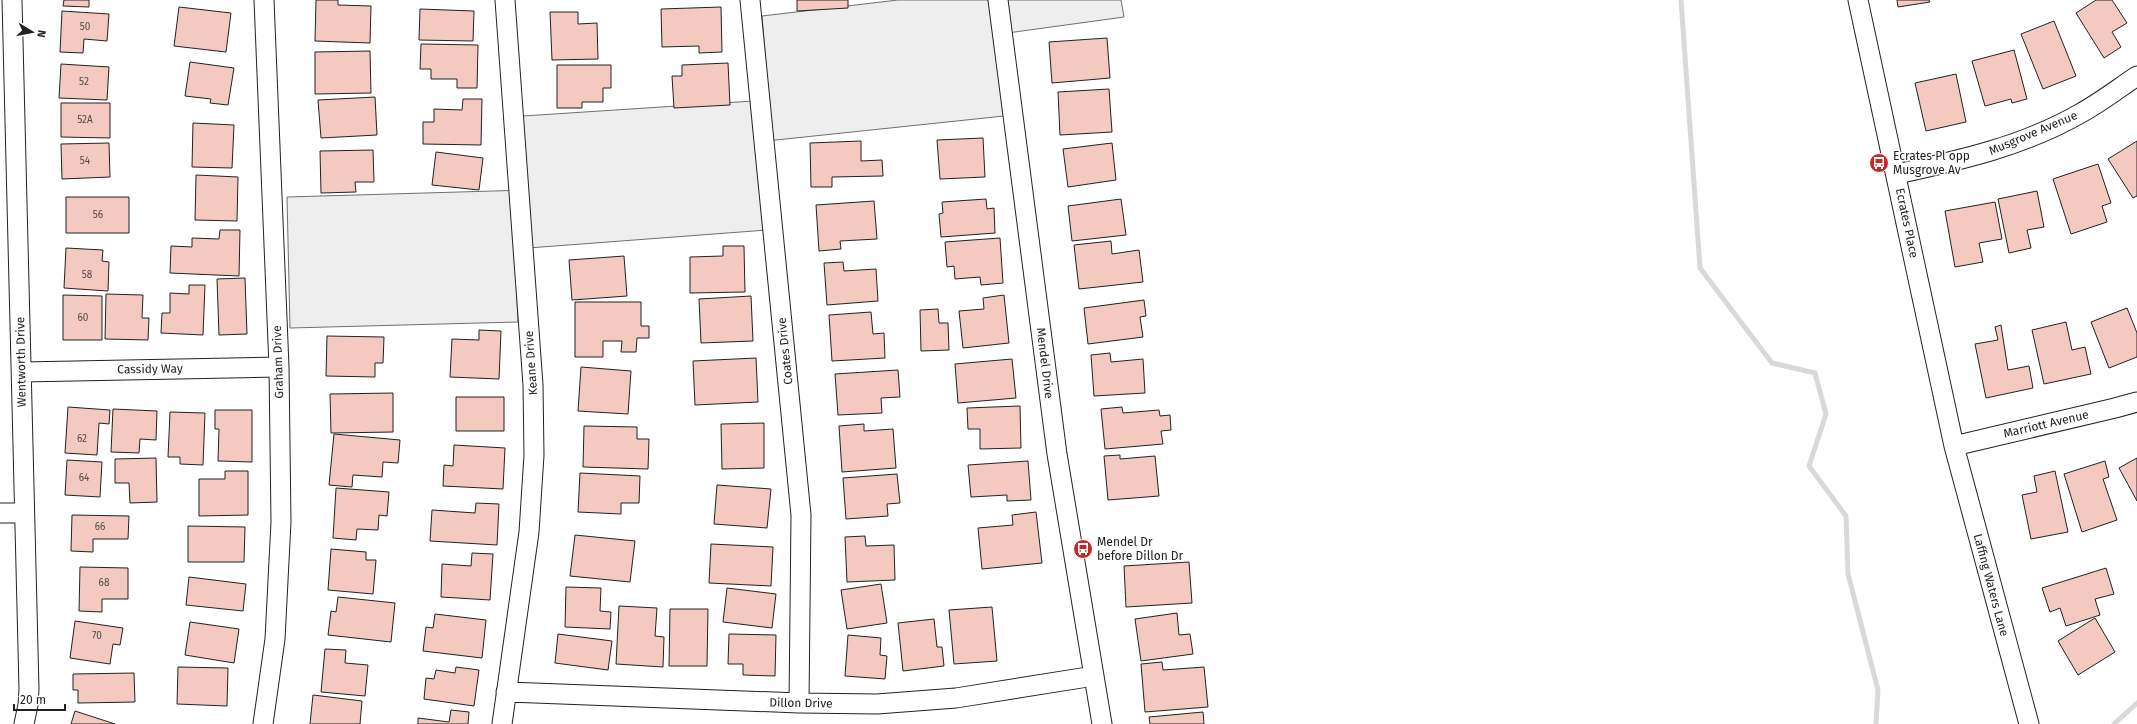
<svg xmlns="http://www.w3.org/2000/svg" width="2137" height="724" font-family="'Fira Sans',sans-serif">
	<rect width="100%" height="100%" fill="#fff"/>
	<path fill="#eee" stroke="#6f6f6f" d="M898,0H1121L1124,17L993,35L1004,116L757,142L767,230L515,249L518,322L290,328L287,197L528,190L523,116L769,100L762,16Z"/>
	<g fill="none" stroke-linecap="round" stroke-linejoin="round">
		<path stroke="#d9d9d9" stroke-width="5" d="M1681,0L1700,268L1772,363L1815,373L1826,414L1809,466L1846,516L1848,574L1878,690L1876,724
			M2114,724L2137,703"/>
	</g>
	<path fill="#f3c9c0" stroke="#222" d="M64,0H89V7L63,6Z
		M316,0H338V5L371,6L370,43L315,41Z
		M797,0H848V8L797,11Z
		M1897,0H1929L1930,2L1898,7Z
		M2096,0H2112L2127,23L2112,32L2121,47L2104,58L2076,13Z
		M179,7L231,13L226,52L174,46Z
		M721,7L722,52L699,53V46L662,47L661,9Z
		M420,9L474,11L473,41L419,40Z
		M62,11L109,14L107,41L84,39L83,53L60,52Z
		M550,12H578V24L597,23L598,59L552,60Z
		M2054,21L2076,76L2043,89L2021,34Z
		M1107,38L1110,78L1052,83L1049,42Z
		M421,44L478,45L477,88H457V79H431V69H420Z
		M2014,50L2027,99L2012,103L2011,99L1985,106L1972,61Z
		M370,51L371,93L315,94V52Z
		M190,62L234,68L228,105L210,103L211,99L185,96Z
		M728,63L730,105L674,108L672,76H682V65Z
		M61,64L109,67L107,100L59,98Z
		M557,65H611V88H603V102H582V108H557Z
		M1956,74L1966,122L1926,131L1915,83Z
		M1109,89L1112,132L1060,135L1058,92Z
		M375,97L377,135L321,138L318,100Z
		M463,99H482L481,145L423,144V122H434V109L462,110Z
		M61,103H110V138L61,137Z
		M193,123L234,125L232,168L192,167Z
		M983,138L985,177L940,179L937,140Z
		M861,141V161L882,160L883,176L832,177V187H811L810,143Z
		M2137,141V196L2133,198L2108,159Z
		M109,143L110,177L62,179L61,144Z
		M1112,143L1116,180L1068,187L1063,149Z
		M373,150L374,182H355L356,192L321,193L320,151Z
		M436,152L483,158L479,190L432,185Z
		M2098,164L2111,203L2102,206L2107,222L2071,234L2053,179Z
		M196,175L238,177L237,221L195,220Z
		M2037,191L2044,227L2027,230L2031,248L2009,253L1998,199Z
		M66,197H129V233H66Z
		M986,199L987,209L994,208L995,233L941,237L939,214L943,213L942,202Z
		M1121,199L1126,235L1072,241L1068,206Z
		M874,201L877,239L840,241L841,249L819,251L816,205Z
		M1995,202L2002,239L1979,243L1983,262L1955,267L1945,211Z
		M220,230H240L239,276L170,273L171,246L192,247V238L219,239Z
		M1000,238L1003,283L981,285L980,277L955,279L954,266L947,267L945,242Z
		M1111,241L1112,254L1139,250L1143,282L1079,289L1074,245Z
		M723,246H744L745,292L690,293V257L723,256Z
		M66,248L103,250L102,261L109,262L108,291L64,288Z
		M624,256L627,296L572,300L569,260Z
		M843,262L844,271L876,269L878,301L827,305L824,263Z
		M245,278L247,334L219,335L217,279Z
		M189,285H205L203,335L161,333L162,313H170V293L189,294Z
		M106,294L143,295L142,318H149L148,340L105,339Z
		M63,295L102,296V340H63Z
		M1004,295L1009,343L963,348L959,311L984,309L983,298Z
		M751,296L753,341L701,343L699,299Z
		M1144,300L1146,316L1140,317L1143,337L1088,344L1084,308Z
		M575,302H641V326H649V338H637L636,352H621L622,341H603V357H575Z
		M2127,308L2137,333V357L2109,368L2091,322Z
		M938,309L939,323H948L949,350L921,351L920,310Z
		M871,312L873,334L884,333L885,358L832,361L829,315Z
		M2066,322L2072,350L2085,347L2091,374L2044,384L2032,330Z
		M2001,325L2008,370L2029,366L2033,388L1986,398L1975,344L1998,340L1995,327Z
		M479,330L501,331L499,379L450,377L452,339L479,340Z
		M327,336L384,337L383,363H375V377L326,376Z
		M1110,353L1111,362L1143,359L1145,393L1094,396L1091,355Z
		M756,358L758,402L695,405L693,361Z
		M1012,359L1016,398L958,403L955,364Z
		M581,367L631,371L628,414L578,411Z
		M898,370L900,397L881,398L882,413L838,415L835,374Z
		M393,393V432L331,433L330,394Z
		M456,397H504V431H456Z
		M1020,406L1021,448L980,449V429H968L967,408Z
		M68,407L110,410L109,424L99,423L97,455L65,453Z
		M1122,407L1123,413L1159,410L1160,416L1170,415L1171,430L1161,431L1163,444L1105,449L1101,409Z
		M113,409L157,411L156,440L140,439L139,453L111,452Z
		M215,410H252V462L218,461L219,429H215Z
		M170,412L205,413L203,465L180,464V457H168Z
		M764,423V468L722,469L721,424Z
		M864,424V431L893,429L896,468L842,472L839,426Z
		M584,426L637,427V439H649L648,469L583,467Z
		M334,434L400,440L398,463L383,462L382,477L353,475L352,487L329,485Z
		M454,445L505,448L503,489L443,486L444,465L453,466Z
		M1120,455V459L1155,456L1159,496L1108,500L1104,456Z
		M156,458L157,502L130,503L129,483H115V459Z
		M2137,458V501L2119,468Z
		M67,460L102,462L100,497L65,495Z
		M1028,461L1031,500L1007,501V495L971,497L968,465Z
		M2105,461L2109,477L2103,479L2117,520L2082,532L2064,474Z
		M225,471H248V515L199,516V479H225Z
		M2055,471L2068,532L2031,539L2022,495L2037,492L2034,476Z
		M580,473L640,476L639,503H621V514L578,512Z
		M897,474L900,503L887,504L888,516L846,519L843,478Z
		M717,485L771,489L767,528L714,524Z
		M336,488L389,492L387,516L379,515L378,530L357,529L356,540L333,538Z
		M476,503L499,504L497,545L430,541L432,510L475,513Z
		M1036,512L1042,563L982,569L978,528L1013,525L1012,515Z
		M72,515L129,516L128,539H93V552L71,551Z
		M188,526L245,527L244,562H188Z
		M575,535L635,541L630,582L570,576Z
		M865,536L866,546L894,545L895,580L847,582L845,537Z
		M711,544L773,547L771,586L709,583Z
		M331,549L366,552V560H376L373,594L328,590Z
		M472,553L493,554L490,600L441,597L442,564L471,566Z
		M1189,562L1192,603L1126,607L1124,566Z
		M80,567L128,568V599H102V612L79,611Z
		M2106,568L2114,594L2095,599L2100,615L2066,626L2060,608L2050,612L2042,588Z
		M189,577L246,584L243,611L186,605Z
		M881,584L887,623L847,629L841,590Z
		M566,587L601,588L600,611L611,612L610,629L565,627Z
		M727,588L776,594L772,628L723,622Z
		M338,597L395,603L391,642L328,635L331,611L336,612Z
		M619,606L657,608L655,636L664,637L663,667L616,664Z
		M992,607L997,661L954,664L949,610Z
		M670,609H708L707,666H669Z
		M1177,613L1179,635L1190,634L1193,654L1141,661L1135,619Z
		M435,614L486,620L482,658L423,651L426,627L433,628Z
		M2095,618L2115,652L2078,675L2058,641Z
		M934,619L937,647H942L944,666L903,671L898,623Z
		M75,621L123,628L120,645L113,644L110,664L70,658Z
		M190,622L239,629L234,663L185,655Z
		M558,634L612,641L608,670L555,663Z
		M729,634L776,635L775,676L743,675V664H728Z
		M848,635L881,638L880,655L887,656L885,679L845,676Z
		M325,649L346,650L345,663L368,665L365,696L321,692Z
		M1162,662L1163,670L1204,667L1208,707L1145,712L1141,664Z
		M178,667L228,668L227,706L177,704Z
		M456,667L479,670L474,706L424,699L426,678L434,679L436,670L455,673Z
		M134,673L135,702L78,703V690H73V674Z
		M313,695L362,701L360,724H310Z
		M451,710L469,712L468,724H418V718L449,722Z
		M75,711L115,724H71Z
		M1203,712L1204,724H1150L1149,717Z"/>
	<g fill="none" stroke-linecap="round" stroke-linejoin="round">
		<defs>
			<path id="minor" d="M12,0L29,689L28,705L24,724
				M750,0L801,515L799,703
				M998,0L1057,454L1102,724
				M1858,0L1954,446L2029,724
				M1897,174C1961,160 2024,146 2081,113C2101,102 2119,88 2137,76
				M22,372L279,367
				M1954,446L2115,408L2137,402
				M0,513H24
				M506,692L799,703L877,704L956,698L1094,676
				M263,724L275,639L281,522L279,367L264,0
				M502,724L529,532L534,455L533,385L505,0"/>
		</defs>
		<use href="#minor" stroke="#222" stroke-width="21"/>
		<use href="#minor" stroke="#fff" stroke-width="19"/>
	</g>
	<defs>
		<symbol id="bus-disc" viewBox="-11 -11 22 22"><circle r="9.5" fill="#c62828" stroke="#fff"/><path d="M-5-6H5V4H4V6H2V4H-2V6H-4V4H-5ZM-3.5-4V0h7V-4ZM-3.5 1.2v1.5H-2V1.2ZM2 1.2v1.5H3.5V1.2Z" fill="#fff"/></symbol>
	</defs>
	<g fill-rule="evenodd">
		<use href="#bus-disc" x="1868" y="152" width="22" height="22"/>
		<use href="#bus-disc" x="1072" y="538" width="22" height="22"/>
	</g>
	<g text-anchor="middle" dominant-baseline="central" stroke-width="3" stroke-linejoin="round" paint-order="stroke">
		<g font-size="10" fill="#564c4a">
			<text x="85" y="27">50</text>
			<text x="84" y="82">52</text>
			<text x="85" y="120">52A</text>
			<text x="85" y="161">54</text>
			<text x="98" y="215">56</text>
			<text x="87" y="275">58</text>
			<text x="83" y="318">60</text>
			<text x="82" y="439">62</text>
			<text x="84" y="478">64</text>
			<text x="100" y="527">66</text>
			<text x="104" y="583">68</text>
			<text x="97" y="636">70</text>
		</g>
		<g font-size="12" fill="#222" stroke="#fff">
			<text transform="translate(2033 133) rotate(-23)">Musgrove Avenue</text>
			<text transform="translate(1907 223) rotate(78)">Ecrates Place</text>
			<text transform="translate(785 351) rotate(-96)">Coates Drive</text>
			<text transform="translate(21 362) rotate(-91)">Wentworth Drive</text>
			<text transform="translate(278 362) rotate(-92)">Graham Drive</text>
			<text transform="translate(531 363) rotate(-94)">Keane Drive</text>
			<text transform="translate(1045 363) rotate(83)">Mendel Drive</text>
			<text transform="translate(150 369) rotate(-1)">Cassidy Way</text>
			<text transform="translate(2046 424) rotate(-13)">Marriott Avenue</text>
			<text transform="translate(1991 585) rotate(75)">Laffing Waters Lane</text>
			<text transform="translate(801 703) rotate(1)">Dillon Drive</text>
		</g>
		<g font-size="12" fill="#222" stroke="#fff" text-anchor="start">
			<text x="1893" y="156">Ecrates Pl opp<tspan x="1893" dy="14">Musgrove Av</tspan></text>
			<text x="1097" y="542">Mendel Dr<tspan x="1097" dy="14">before Dillon Dr</tspan></text>
		</g>
	</g>
	<g transform="translate(32 32) rotate(100)" stroke="#ffffff" stroke-width="3" paint-order="stroke">
	<path d="M0-3L7 15L0 10L-7 15Z" fill="#222222"/>
	<text y="-6" font-size="11" font-weight="bold" text-anchor="middle" fill="#222222">N</text>
	</g>
	<path d="M14 704v6h51v-6" fill="none" stroke="#222222" stroke-width="2"/>
	<text x="20" y="704" font-size="12" fill="#222222" stroke="#ffffff" stroke-width="3" paint-order="stroke">20 m</text>
</svg>
